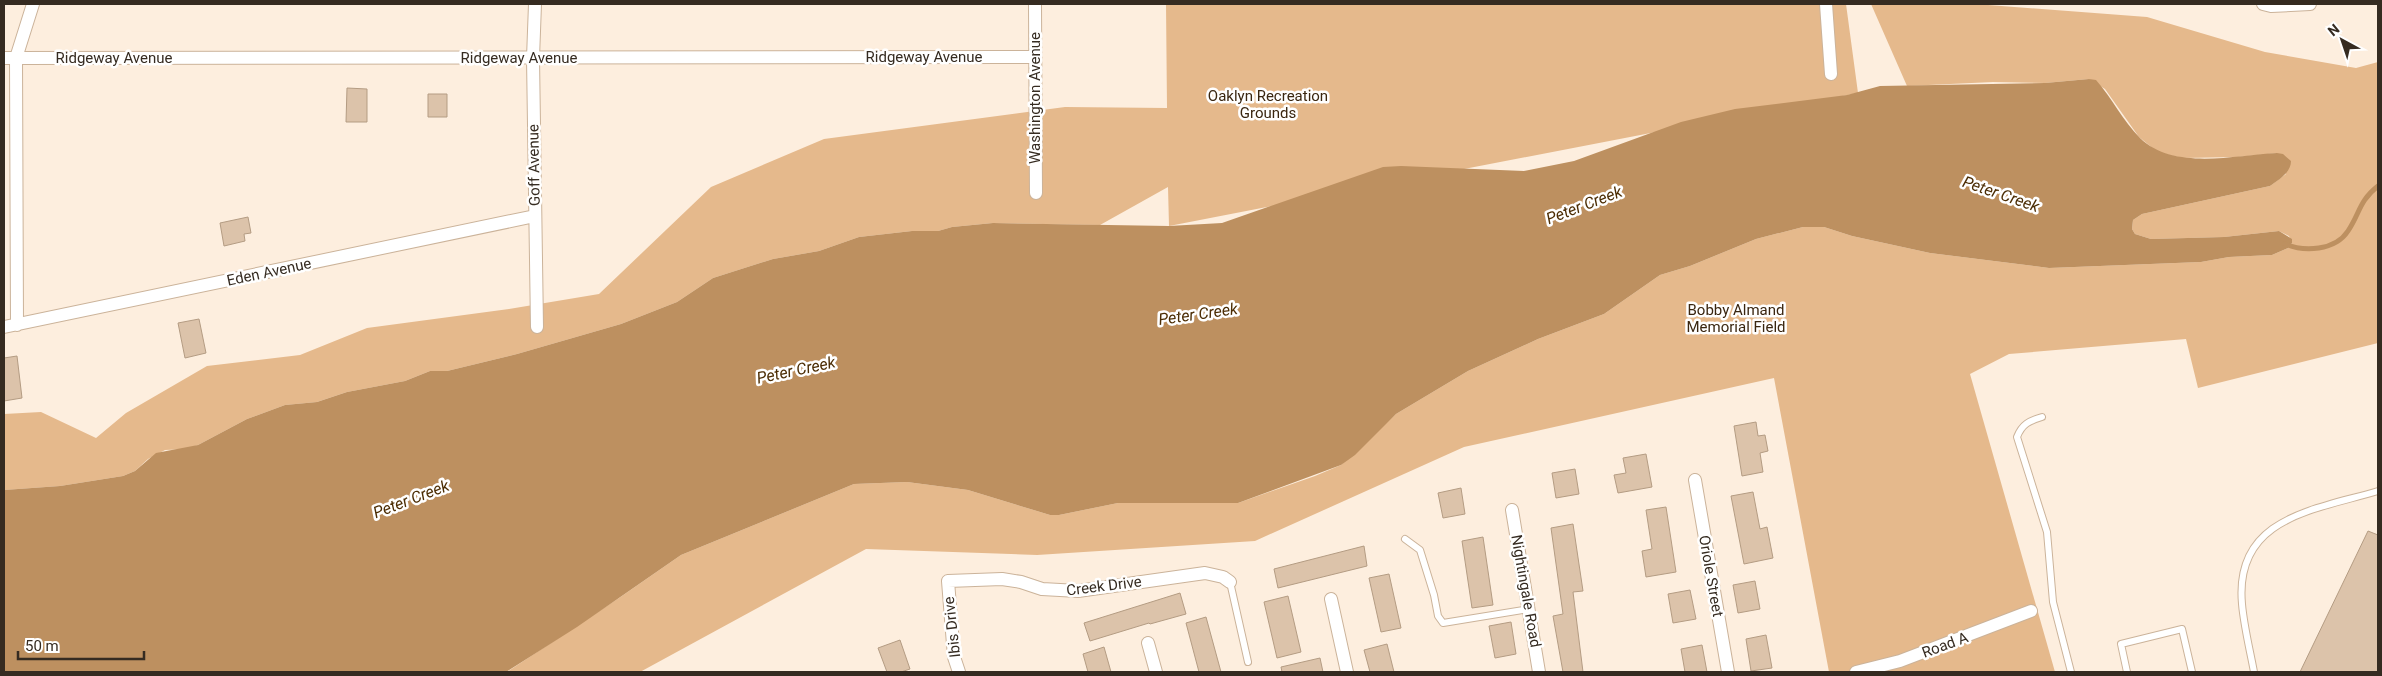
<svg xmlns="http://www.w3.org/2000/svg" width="2382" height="676" font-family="Roboto,sans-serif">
	<rect width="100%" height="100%" fill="#fdeede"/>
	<path fill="#e5b98c" d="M1166,4H1846L1858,93L1169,226L1168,187L1100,225L993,223L952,227L938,231H912L859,237L819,251L773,259L713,278L677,302L621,324L517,354L447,371H430L405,381L347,392L317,402L285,405L247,419L198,445L187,449L165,450L148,459L135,471L123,476L60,486L4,490V414L41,412L96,438L126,413L207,366L300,355L367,328L509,309L599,294L711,187L824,139L1065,107L1167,108Z
		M1871,4H1975L2147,17L2265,52L2356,68L2378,62V343L2198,388L2186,339L2009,354L1970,374L2055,672H1829L1774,378L1464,447L1255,541L1037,555L866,549L640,672H507L619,598L681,555L854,484L907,482L968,490L1050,515H1059L1118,503H1238L1315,476L1341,465L1396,414L1468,371L1538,339L1604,314L1660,275L1690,266L1756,239L1803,227H1824L1852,236L1930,253L2049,268L2201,262L2229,257L2272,255L2288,248L2292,243L2289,236L2279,231L2224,237L2151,239L2135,234L2132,229L2133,220L2142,214L2270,186L2286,174L2277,153L2238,157L2182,158L2165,154L2155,150L2139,137L2105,89L2089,79L2045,83L1993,82L1907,86Z"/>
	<path fill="#bd9060" d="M2089,79L2096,80C2112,98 2123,121 2140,138C2174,171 2235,155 2277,153L2283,154L2291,161C2291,173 2278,180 2270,186L2142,214L2133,220L2132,229L2135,234L2151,239L2224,237L2279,231L2292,239V243L2288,248L2272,255L2229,257L2201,262L2049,268L1930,253L1852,236L1824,227H1803L1756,239L1690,266L1660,275L1604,314L1538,339L1468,371L1396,414L1355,455L1341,465L1238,503H1118L1059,515H1050L968,490L907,482L854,484L681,555L577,627L506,672H4V490L60,486L123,476L135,471L156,453L198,445L247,419L285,405L317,402L347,392L405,381L430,371H447L517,354L621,324L677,302L713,278L773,259L819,251L859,237L912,231H938L952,227L993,223L1169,226L1222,223L1383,167L1401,166L1524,171L1574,161L1681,122L1735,109L1847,95L1880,86L2045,83Z"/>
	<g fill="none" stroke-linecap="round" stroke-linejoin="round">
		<path stroke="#bd9060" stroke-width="5" d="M2285,244C2304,252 2335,251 2348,231C2360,213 2359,201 2378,186"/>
	</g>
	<path fill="#dcc3aa" stroke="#b49c83" d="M347,88L367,89V122H346Z
		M428,94H447V117H428Z
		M248,217L251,233L244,234L245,241L224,246L220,223Z
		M199,319L206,353L185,358L178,323Z
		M17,356L22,398L4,401V358Z
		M1756,422L1758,436L1765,435L1768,451L1760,453L1763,472L1742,476L1734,426Z
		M1646,454L1652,487L1618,493L1614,475L1626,473L1623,458Z
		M1575,469L1579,494L1556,498L1552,473Z
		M1461,488L1465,514L1443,518L1438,493Z
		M1753,492L1760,529L1767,527L1773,558L1744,564L1731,496Z
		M1666,507L1676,572L1646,577L1642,551L1652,549L1646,510Z
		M1573,524L1583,591L1573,592L1583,672H1563L1553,616L1563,614L1551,528Z
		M2368,531L2378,535V672H2300Z
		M1483,537L1493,605L1472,608L1462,541Z
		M1364,546L1367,566L1278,588L1274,569Z
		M1389,574L1401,628L1381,632L1369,578Z
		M1755,581L1760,609L1738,613L1733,585Z
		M1690,590L1696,619L1673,623L1668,594Z
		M1180,593L1186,614L1150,624L1149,623L1090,641L1084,623Z
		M1288,596L1301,652L1277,658L1264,602Z
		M1206,617L1221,672H1199L1186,623Z
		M1511,622L1516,654L1495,658L1489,626Z
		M1766,635L1772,668L1751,671L1746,639Z
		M900,640L910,669L901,672H887L878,648Z
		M1387,644L1394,672H1370L1364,650Z
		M1702,645L1707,672H1685L1681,649Z
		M1104,647L1111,672H1088L1083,654Z
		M1320,658L1323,672H1282L1281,667Z"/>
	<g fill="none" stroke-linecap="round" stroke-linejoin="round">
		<defs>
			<path id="lane" d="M2042,417C2029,421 2022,424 2017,437L2047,532L2053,602L2071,672
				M1405,539L1420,550L1434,595L1438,616L1443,623L1529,609
				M1230,582L1248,662
				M2127,672L2121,644L2182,629L2192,672
				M2254,672C2250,650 2244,627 2242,604C2234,517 2315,510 2378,491"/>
			<path id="street" d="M535,4L533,58L537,327
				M1035,4L1036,193
				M1826,4L1831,74
				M2263,4L2271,6L2310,4
				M4,58L1035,57
				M17,325L16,58L33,4
				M4,327L535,216
				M1695,480L1728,672
				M1512,510L1539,672
				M1331,599L1347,672
				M1148,643L1156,672
				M959,672L954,657L948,581L1002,579L1021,582L1042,589L1078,591L1205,573L1223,577L1230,582
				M1856,672L1900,661L2031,611"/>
		</defs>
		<use href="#lane" stroke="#cbb39a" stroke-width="8"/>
		<use href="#street" stroke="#cbb39a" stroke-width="14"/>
		<use href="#lane" stroke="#fff" stroke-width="6"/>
		<use href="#street" stroke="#fff" stroke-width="12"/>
	</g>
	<g text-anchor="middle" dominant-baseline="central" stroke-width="5" stroke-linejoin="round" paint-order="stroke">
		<g font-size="15" fill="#352b21" stroke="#fff">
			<text x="924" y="57">Ridgeway Avenue</text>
			<text x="114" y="58">Ridgeway Avenue</text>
			<text x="519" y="58">Ridgeway Avenue</text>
			<text transform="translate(1035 98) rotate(-90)">Washington Avenue</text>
			<text transform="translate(534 165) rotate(-91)">Goff Avenue</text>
			<text transform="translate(269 272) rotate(-12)">Eden Avenue</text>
			<text transform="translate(1711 576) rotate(80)">Oriole Street</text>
			<text transform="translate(1104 586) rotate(-7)">Creek Drive</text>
			<text transform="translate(1526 591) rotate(80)">Nightingale Road</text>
			<text transform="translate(952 627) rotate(-96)">Ibis Drive</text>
			<text transform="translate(1945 645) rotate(-20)">Road A</text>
		</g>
		<g font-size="15" fill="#3a2610" stroke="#fff">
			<text x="1268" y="96">Oaklyn Recreation<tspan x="1268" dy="17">Grounds</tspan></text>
			<text x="1736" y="310">Bobby Almand<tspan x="1736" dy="17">Memorial Field</tspan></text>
		</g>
		<g font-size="16" font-style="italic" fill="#4c2d04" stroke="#fff">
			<text transform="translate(2001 194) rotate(19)">Peter Creek</text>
			<text transform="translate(1584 205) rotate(-21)">Peter Creek</text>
			<text transform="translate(1198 314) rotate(-8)">Peter Creek</text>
			<text transform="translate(796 370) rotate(-12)">Peter Creek</text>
			<text transform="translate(411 499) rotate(-21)">Peter Creek</text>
		</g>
	</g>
	<rect width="2382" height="676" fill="none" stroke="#352b21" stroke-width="10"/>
	<g transform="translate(2342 40) rotate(320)" stroke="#ffffff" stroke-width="4" paint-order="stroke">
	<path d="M0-4L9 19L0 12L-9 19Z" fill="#352b21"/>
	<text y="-8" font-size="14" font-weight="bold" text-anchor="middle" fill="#352b21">N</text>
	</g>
	<path d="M18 651v8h126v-8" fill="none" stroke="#352b21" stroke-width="2.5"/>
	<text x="25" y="651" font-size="15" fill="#352b21" stroke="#ffffff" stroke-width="4" paint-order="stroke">50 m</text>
</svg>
